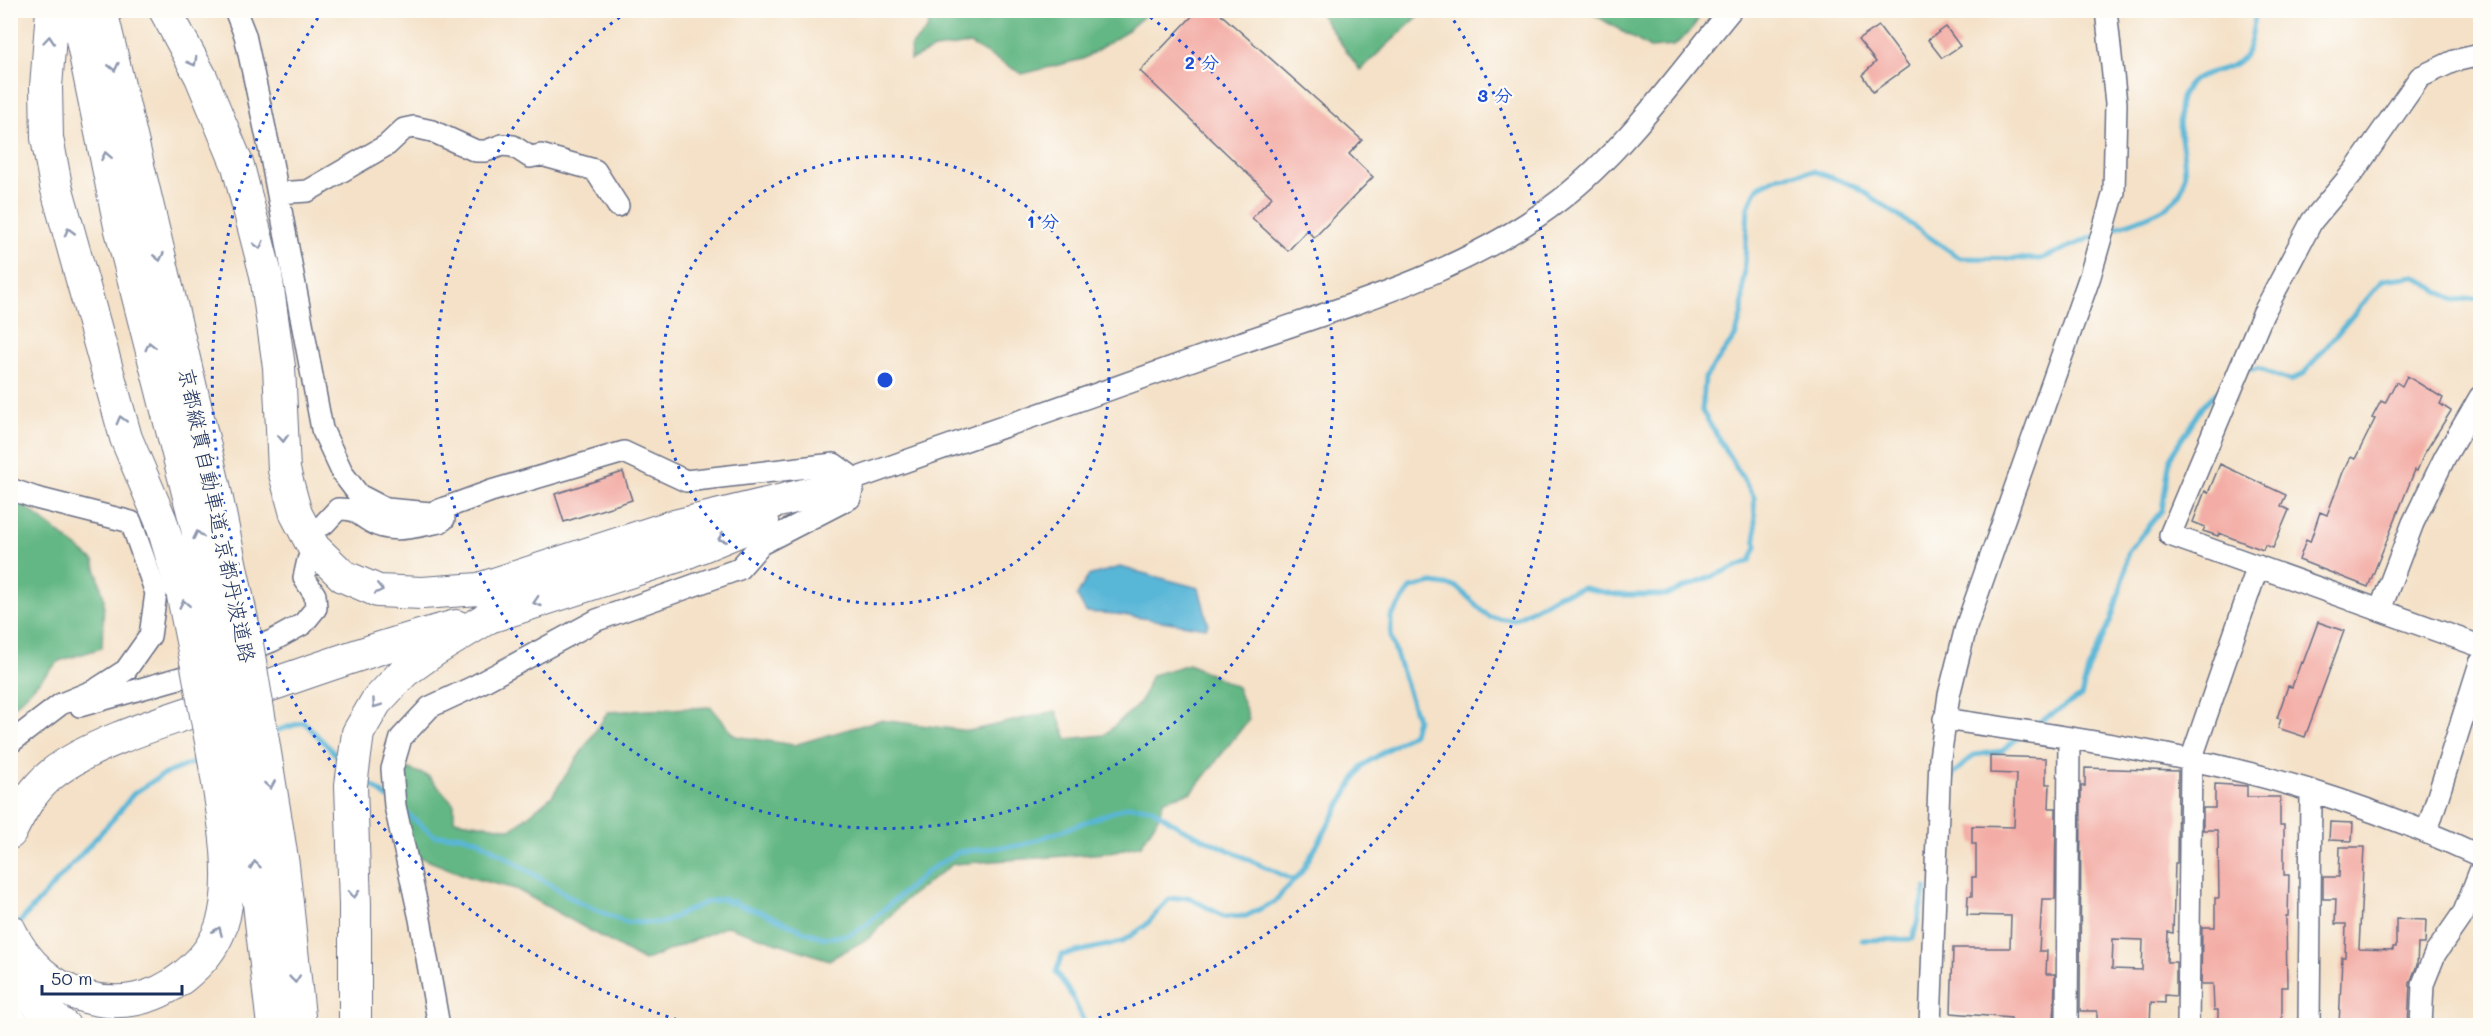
<svg xmlns="http://www.w3.org/2000/svg" width="2491" height="1036" font-family="Mali,'Klee One',sans-serif">
	<rect width="100%" height="100%" fill="#fdfcf7"/>
	<filter id="ink" filterUnits="userSpaceOnUse"><feTurbulence type="fractalNoise" baseFrequency=".0167" numOctaves="2"/><feDisplacementMap in="SourceGraphic" scale="12" xChannelSelector="R" yChannelSelector="G"/><feConvolveMatrix kernelMatrix="1 2 1 2 8 2 1 2 1" color-interpolation-filters="sRGB"/></filter>
	<filter id="wash" filterUnits="userSpaceOnUse"><feTurbulence type="fractalNoise" baseFrequency=".008" numOctaves="4" result="noise"/><feDisplacementMap in="SourceGraphic" scale="24" xChannelSelector="R" yChannelSelector="G"/><feGaussianBlur stdDeviation="1.35" result="paint"/><feColorMatrix in="noise" values="0 0 0 0 0 0 0 0 0 0 0 0 0 0 0 0 0 1.4 0 .05"/><feComposite in="paint" operator="in"/></filter>
	<g filter="url(#wash)">
		<rect width="100%" height="100%" fill="#f4e1c7"/>
		<path fill="#64b784" stroke="#407371" stroke-width="1.5" d="M932,10H1150V11L1123,34L1083,59L1022,74L970,44L934,49L910,60L911,46L927,30Z
			M1318,11H1424L1360,70Z
			M1588,11H1703L1692,29L1674,46L1650,48Z
			M11,495L94,561L104,598L102,648L59,661L11,710Z
			M1189,664L1237,687L1249,719L1192,792L1164,800L1157,820L1141,845L1106,853L953,864L905,900L869,938L829,960L727,926L644,961L516,889L472,878L409,853L401,766L428,776L454,804V820L512,829L552,796L608,712L711,707L735,736L794,745L880,720L969,731L1056,711L1067,739L1104,735L1140,703L1152,675Z"/>
		<path fill="#59b6d7" stroke="#3a729a" stroke-width="1.5" d="M1120,567L1199,588L1208,623L1206,628L1116,614L1086,612L1077,596L1088,576Z"/>
		<g fill="none" stroke-linecap="round" stroke-linejoin="round">
			<path stroke="#59b6d7" stroke-width="5" d="M2109,230C2126,224 2155,215 2169,205C2206,179 2163,121 2186,88C2200,67 2231,75 2245,55C2253,44 2252,23 2257,10
				M2247,370L2258,368L2290,381L2304,373L2383,280L2414,276L2454,300L2480,298
				M2033,726L2081,696L2088,670L2111,620L2124,577L2128,552L2162,510L2170,458L2204,404L2225,385
				M272,732L304,722L343,762
				M362,778L388,798
				M1948,794L1953,774L1974,755L2002,751L2019,737
				M402,810L435,836L460,835L478,840L580,903L625,922L662,923L706,902L724,899L729,903L734,901L738,905L762,912L806,932L825,938L849,935L865,926L928,871L958,852L1023,845L1129,806L1151,808L1181,828L1293,880
				M18,924L116,816L133,794L162,775L205,758
				M1862,940L1913,939L1926,888
				M1086,1026L1072,996L1056,972L1062,955L1122,942L1145,926L1169,899L1188,897L1225,917L1246,916L1274,902L1301,873L1362,766L1413,733L1417,719L1391,638V617L1411,588L1433,583L1457,587L1489,617L1513,620L1561,594L1584,588L1617,595H1666L1750,561L1756,547L1754,497L1702,411L1705,378L1736,335L1742,311L1748,207L1758,187L1780,176L1814,171L1855,186L1960,258L2041,259L2095,236"/>
		</g>
		<g id="blocks">
			<path fill="#f3ada6" fill-rule="evenodd" d="M1198,10H1216L1362,140L1349,154L1373,177L1314,238L1307,230L1288,251L1252,218L1272,197L1140,71Z
				M1879,26L1909,66L1873,92L1862,75L1876,62L1858,40Z
				M1946,27L1960,46L1942,58L1928,40Z
				M2407,376L2443,398L2440,404L2451,411L2424,454L2417,471L2415,470L2368,587L2299,560L2306,540L2310,542L2320,512L2327,515L2343,472L2351,457L2355,459L2375,419L2372,418L2381,401L2385,403L2396,382L2402,386Z
				M2220,464L2286,495L2281,506L2289,510L2273,548L2265,545L2263,550L2219,533L2218,536L2203,531L2205,527L2193,522L2205,491L2208,493Z
				M623,472L632,500L564,522L555,494Z
				M2318,622L2344,631L2305,737L2278,728L2281,719L2277,718L2288,686L2292,687L2301,662L2303,663Z
				M1990,756L2046,758V784H2050L2049,808H2056L2055,899H2042L2039,951H2047L2046,974H2055L2054,1026H2011V1018L1951,1013L1953,948H2010L2011,916L1967,915L1968,896H1972V877H1976V844H1972V826L2014,827L2016,774L1990,773Z
				M2085,768L2178,771L2177,863H2175L2173,933L2168,932L2167,962H2176V996L2165,995V1003L2151,1002L2150,1026H2097V1011H2080L2081,786H2085ZM2113,939L2143,940L2142,970L2112,969Z
				M2215,784L2247,786V797H2280V825H2284V875H2289L2288,916H2286L2287,987H2282V1026H2218V1010H2214L2213,984H2201L2202,927H2215V898H2219L2218,836L2217,830H2203V808H2215Z
				M2330,822L2353,823L2352,841L2329,840Z
				M2340,847H2364L2359,949L2393,950V947H2396V919L2426,920L2425,944H2418L2417,965L2410,983L2408,1026H2339L2342,957H2345L2346,924H2335L2336,899H2323V877H2339Z"/>
		</g>
	</g>
	<g filter="url(#ink)">
		<use href="#blocks" fill-opacity="0" stroke="#676d83" stroke-width="1.5"/>
		<g fill="none" stroke-linecap="round" stroke-linejoin="round">
			<defs>
				<path id="minor" d="M235,10L245,35L270,152L322,429L343,474L359,495L386,509L431,513L491,491L624,452L686,481L834,464L855,479
					M2480,55L2454,61L2420,77L2355,170L2312,221L2263,314L2170,535L2480,646
					M278,193L308,191L387,145L404,129L414,127L432,131L476,151H486L502,145L513,146L530,157L541,155L595,170L618,206
					M855,479C983,434 1112,389 1240,343C1350,305 1467,272 1560,200C1625,150 1679,73 1731,10
					M10,489L36,498L131,522L156,593L150,636L126,670L95,690L61,704L10,743
					M324,524L338,509C358,509 355,513 371,522C393,535 417,526 440,522L444,519
					M2380,610L2413,523L2445,457L2480,397
					M236,655L272,641L303,624L316,608L315,595L304,578L308,560
					M80,706L183,677L208,667
					M1944,719C2026,731 2110,743 2191,760C2287,779 2393,815 2480,856
					M2427,831L2480,663
					M10,1012L22,1026
					M439,1026L420,919L395,806L392,769L401,738L430,707L475,686L597,620L739,569L761,544L850,498L855,479
					M1930,1026L1940,758L1949,695L1966,627L2090,276L2114,192L2116,103L2106,10
					M2067,1026L2069,739
					M2188,1026L2191,760L2258,566
					M2309,1026L2311,792
					M2421,1026L2423,984L2435,954L2464,912L2480,871"/>
				<path id="highway" d="M52,10L46,87L47,138L56,186L126,438L161,521L182,591L196,661
					M76,10L120,226L197,528L221,654
					M101,10L214,485L247,644
					M165,10L201,77L238,166L266,275L279,367L284,470L296,514L314,548L343,576L378,591L422,593L479,589L670,527L833,488
					M261,728L283,865L300,1026
					M236,736L252,843L273,1026
					M10,833C21,811 32,790 52,774C92,742 169,720 219,703C297,676 376,647 456,626
					M10,930C40,998 123,1025 183,977C200,963 213,949 221,927C238,877 220,799 212,747
					M10,974L46,1013L64,1026
					M355,1026V905L351,785L358,733L376,702L404,672L435,650L489,617L678,556L763,521"/>
			</defs>
			<use href="#minor" stroke="#676d83" stroke-width="24"/>
			<use href="#highway" stroke="#676d83" stroke-width="34"/>
			<use href="#minor" stroke="#fff" stroke-width="21"/>
			<use href="#highway" stroke="#fff" stroke-width="32"/>
			<defs>
				<path id="highway-bridge" d="M247,644L261,728
					M221,654L236,736
					M196,661L212,747"/>
			</defs>
			<use href="#highway-bridge" stroke="#676d83" stroke-width="34" stroke-linecap="butt"/>
			<use href="#highway-bridge" stroke="#fff" stroke-width="32"/>
		</g>
		<defs><path id="oneway-chevron" d="M-2-3.5L2.5 0L-2 3.5" fill="none" stroke-width="1.6" stroke-linecap="round" stroke-linejoin="round" transform="scale(1.5)"/></defs>
		<g stroke="#8d97ae">
			<use href="#oneway-chevron" transform="translate(49 40) rotate(-85)"/>
			<use href="#oneway-chevron" transform="translate(193 62) rotate(62)"/>
			<use href="#oneway-chevron" transform="translate(114 67) rotate(77)"/>
			<use href="#oneway-chevron" transform="translate(106 156) rotate(-101)"/>
			<use href="#oneway-chevron" transform="translate(69 232) rotate(-105)"/>
			<use href="#oneway-chevron" transform="translate(259 245) rotate(76)"/>
			<use href="#oneway-chevron" transform="translate(159 257) rotate(77)"/>
			<use href="#oneway-chevron" transform="translate(150 346) rotate(-104)"/>
			<use href="#oneway-chevron" transform="translate(121 420) rotate(-105)"/>
			<use href="#oneway-chevron" transform="translate(283 438) rotate(87)"/>
			<use href="#oneway-chevron" transform="translate(198 535) rotate(-102)"/>
			<use href="#oneway-chevron" transform="translate(722 538) rotate(158)"/>
			<use href="#oneway-chevron" transform="translate(379 589) rotate(12)"/>
			<use href="#oneway-chevron" transform="translate(537 602) rotate(162)"/>
			<use href="#oneway-chevron" transform="translate(184 604) rotate(-101)"/>
			<use href="#oneway-chevron" transform="translate(376 704) rotate(125)"/>
			<use href="#oneway-chevron" transform="translate(270 785) rotate(81)"/>
			<use href="#oneway-chevron" transform="translate(255 865) rotate(-97)"/>
			<use href="#oneway-chevron" transform="translate(354 894) rotate(88)"/>
			<use href="#oneway-chevron" transform="translate(218 931) rotate(-67)"/>
			<use href="#oneway-chevron" transform="translate(295 979) rotate(84)"/>
		</g>
	</g>
	<g fill="none" stroke="#1d4ed8" stroke-width="3" stroke-dasharray="3 6">
		<circle cx="885" cy="380" r="224"/>
		<path d="M1143 12A449 449 0 1 1 627 12"/>
		<path d="M694 1025A673 673 0 0 1 321 13M1449 13A673 673 0 0 1 1076 1025"/>
	</g>
	<g text-anchor="middle" dominant-baseline="central" stroke-width="4.5" stroke-linejoin="round" paint-order="stroke">
		<g font-size="21" fill="#1b2f5e" stroke="#fdfcf7">
			<text transform="translate(218 515) rotate(78)">京都縦貫自動車道;京都丹波道路</text>
		</g>
	</g>
	<circle cx="885" cy="380" r="9" fill="#1d4ed8" stroke="#fdfcf7" stroke-width="3"/>
	<g font-size="18" text-anchor="middle" font-weight="bold" fill="#1d4ed8" stroke="#fdfcf7" stroke-width="4.5" stroke-linejoin="round" paint-order="stroke">
		<text x="1202" y="69">2 分</text>
		<text x="1495" y="102">3 分</text>
		<text x="1043" y="228">1 分</text>
	</g>
	<rect width="2491" height="1036" fill="none" stroke="#fdfcf7" stroke-width="36"/>
	<path d="M42 985v9h140v-9" fill="none" stroke="#1b2f5e" stroke-width="3"/>
	<text x="51" y="985" font-size="18" fill="#1b2f5e" stroke="#fdfcf7" stroke-width="4.5" paint-order="stroke">50 m</text>
</svg>
